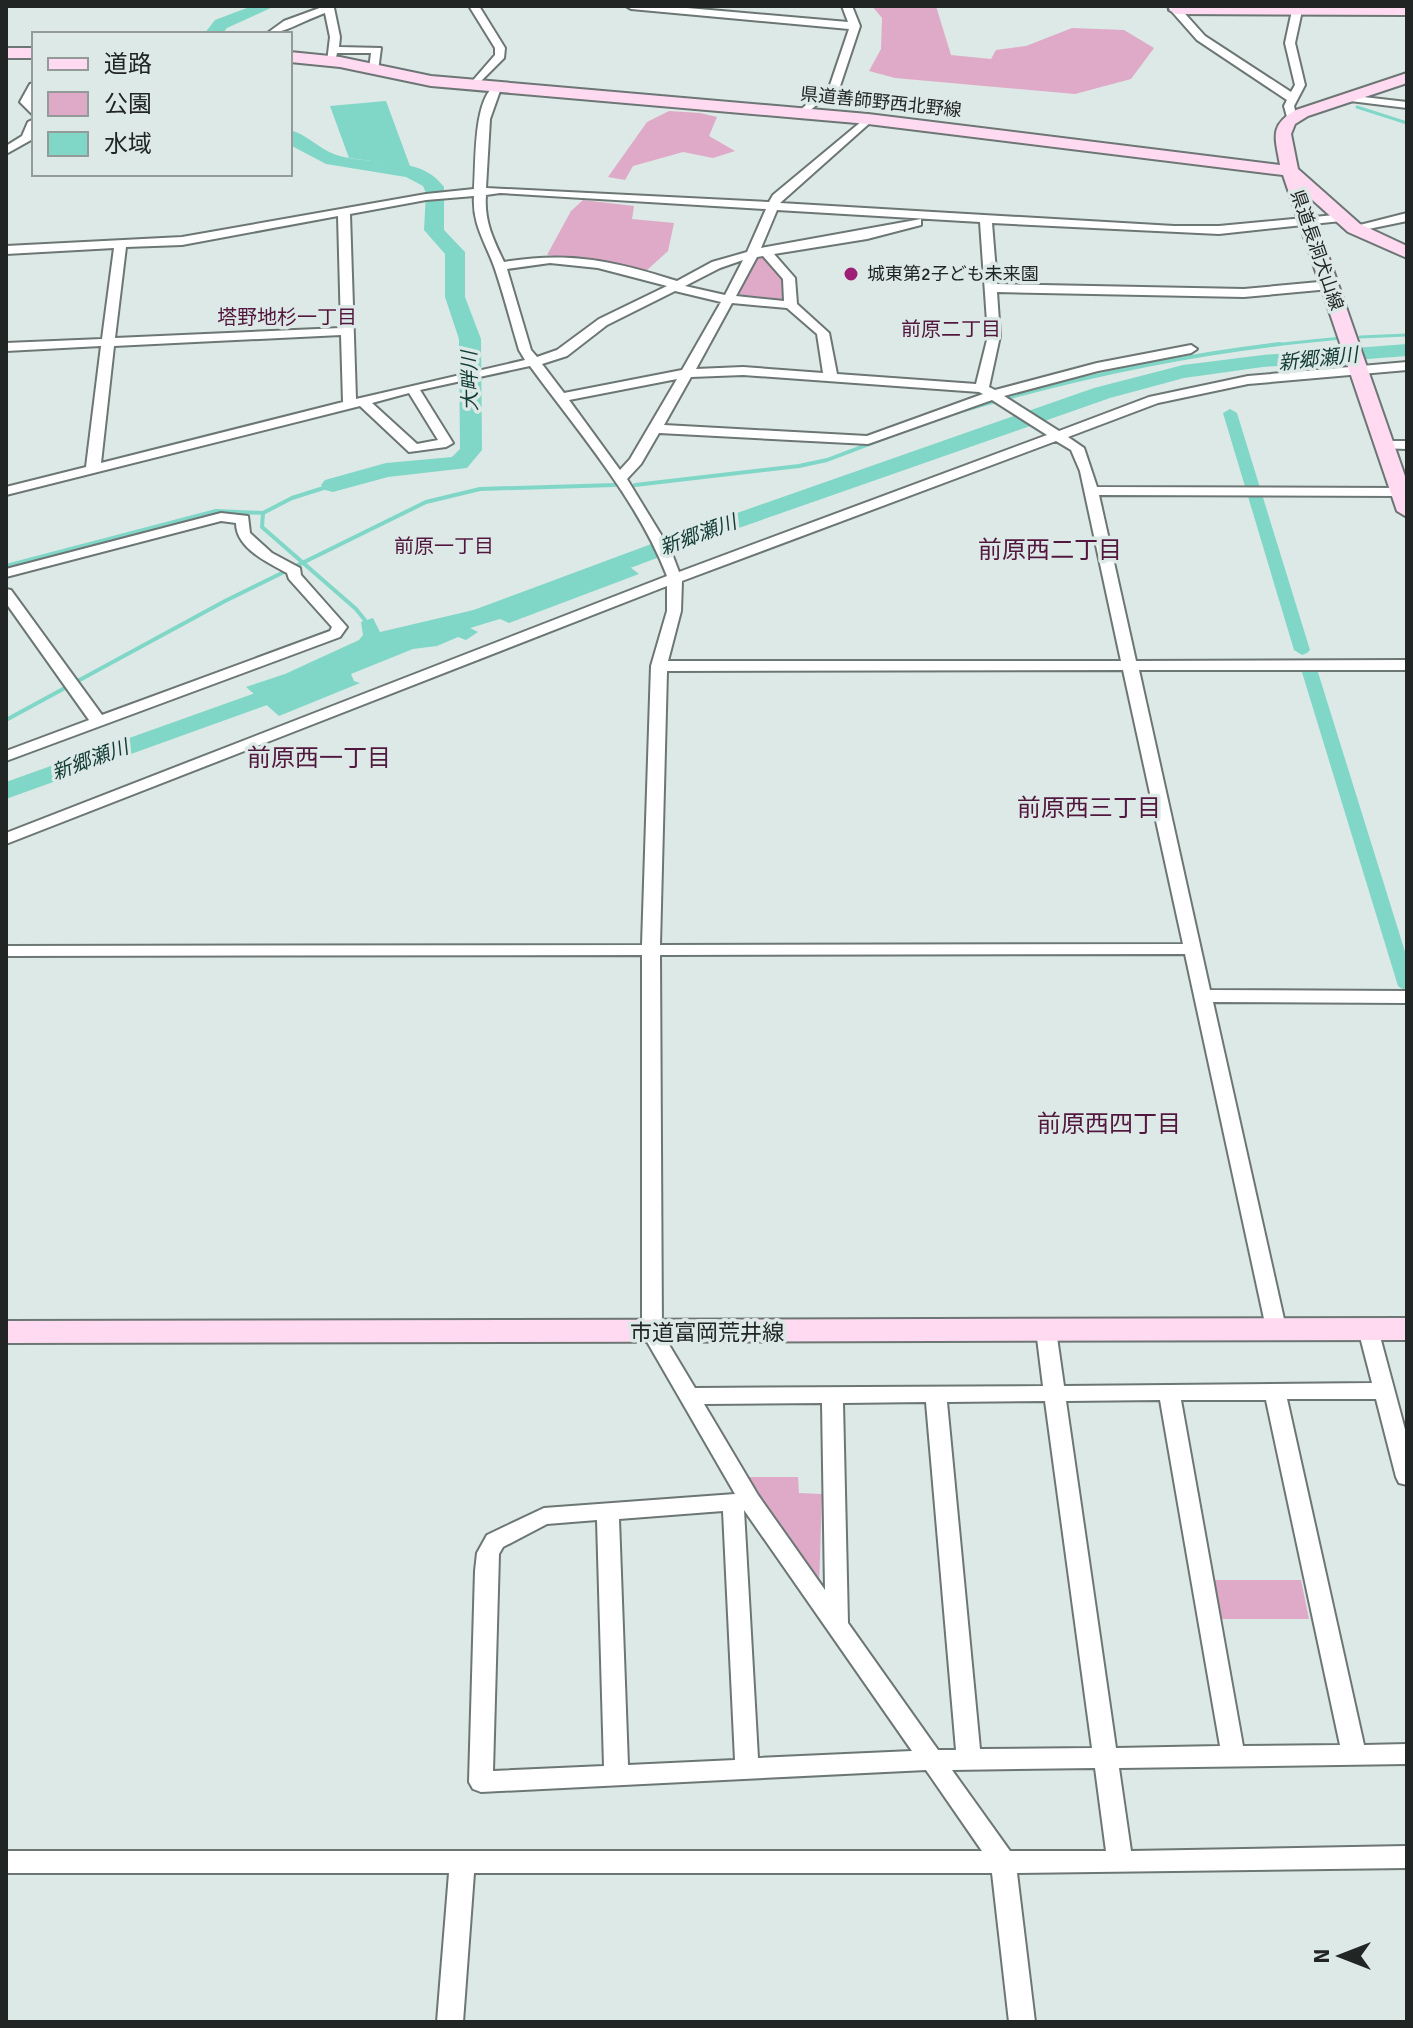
<svg xmlns="http://www.w3.org/2000/svg" width="1413" height="2028" font-family="Signika,'Noto Sans JP',sans-serif">
	<rect width="100%" height="100%" fill="#dde9e6"/>
	<path fill="#deaac7" d="M872,6H936L951,55L991,59L996,50L1026,46L1072,28L1124,30L1154,48L1131,79L1075,94L895,78L869,71L881,49L882,18Z
		M669,111L700,113L717,117L709,136L735,151L713,158L683,152L633,166L625,180L608,177L647,122Z
		M583,200L634,206L632,219L674,223L668,251L646,271L547,255L571,211Z
		M763,254L786,280V300L734,294L755,256Z
		M744,1477H798L799,1493L822,1494L819,1588Z
		M1209,1580H1301L1309,1619H1216Z"/>
	<path fill="#81d7c7" d="M385,101H386L410,166L349,158L330,106Z
		M630,567L639,574L509,623L500,619L470,628L478,632L466,640L458,637L437,646L413,649L351,674L354,681L360,683L279,716L246,687L285,674L359,640L363,635L361,622L373,618L380,632L478,609L496,613Z"/>
	<g fill="none" stroke-linecap="round" stroke-linejoin="round">
		<path stroke="#81d7c7" stroke-width="3" d="M1357,107L1407,123
			M1360,337L1407,335
			M1263,346L1341,338"/>
		<path stroke="#81d7c7" stroke-width="4" d="M954,413C1061,381 1169,357 1280,344
			M333,485L292,498L263,513L262,527L356,609L368,624
			M635,485L799,466L827,460L888,437
			M6,566L216,511L263,513
			M6,720L225,601L426,502L480,489L615,485"/>
		<path fill="#81d7c7" fill-rule="evenodd" d="M1230,409L1237,413L1310,650L1307,653L1302,655L1294,650L1223,413Z
			M1309,664L1317,669L1407,958V992L1398,986L1301,669Z"/>
		<path fill="#81d7c7" fill-rule="evenodd" d="M252,6H275L227,28L222,34H204L215,20Z
			M290,130C306,134 318,148 334,154C368,167 420,153 444,187V230L465,252V297L481,339L482,450L467,468L388,477L333,492L325,490L321,485L325,480L386,463L452,457L460,449L459,339L445,297V254L424,230L426,193L423,186L406,177L326,164L290,145Z
			M1407,344V356L1263,367L1184,378L1110,398L713,537L462,631H444L441,626L444,621L697,527L1094,388L1183,365L1263,355Z
			M297,678L306,681L310,686L306,691L6,799V782Z"/>
		<defs>
			<path id="street" d="M325,6L334,8L340,37L339,47L381,48L378,71L369,69L371,53H337L335,62H327L330,37L325,13C307,19 283,34 266,34L284,21Z
				M469,6H479L505,48L504,58L474,88L469,85L495,55V48Z
				M626,6H665L848,22L842,6H852L860,26L840,86L803,116L799,115V111L830,85L849,29L631,9Z
				M1167,6H1178L1205,36L1291,92L1295,85L1285,43L1293,6H1303L1295,43L1305,85L1294,106L1297,119L1287,117L1284,106L1287,100L1197,40Z
				M34,83V96L31,102L34,106V116L20,102L30,84Z
				M496,85L501,88L490,119L486,188L769,202L773,195L868,116L874,119L872,121L780,203L1174,226H1219L1345,214V220L1341,221L1219,234L992,223L997,284L1244,289L1330,281L1336,285L1330,289L1244,297L997,292L1000,336L989,387L995,390L1097,363L1191,345L1197,349L1191,353L1098,371L1004,396L1059,431L1149,397L1248,376L1407,362V370L1248,384L1158,403L1068,437L1084,448L1097,487L1400,488L1407,492L1400,496L1099,495L1136,661L1407,660V670H1139L1210,990L1407,991V1003L1213,1002L1286,1328L1283,1333H1269L1266,1328L1185,954L660,955L662,1333L695,1388L1043,1386L1036,1330L1039,1325H1053L1056,1330L1064,1386L1372,1383L1358,1329L1361,1324H1375L1378,1329L1407,1437V1485L1399,1483L1396,1477L1376,1399H1287L1364,1745L1407,1744V1764L1119,1768L1131,1851L1407,1846V1868L1017,1873L1035,2022H1009L992,1873H474L463,2022H437L449,1873H6V1851H982L926,1770L481,1792L473,1789L469,1782L475,1571L477,1553L487,1535L544,1508L735,1494L642,1333V955L6,956V946L642,945L651,666L667,611V586L6,844V833L667,576C637,499 579,433 530,366L420,390L453,443L446,447L409,452L360,406L6,495V487L86,467L101,346L6,351V343L102,339L114,248L6,254V246L182,237L426,194L474,189C476,164 473,98 496,85ZM500,193L766,209L747,252L712,262L677,281C615,261 569,251 504,262C493,239 484,221 486,195ZM474,196C472,225 486,243 495,269C504,296 511,323 519,350L525,360L356,399L350,214L426,200ZM777,210L980,222L988,336L976,384L837,374L829,333L797,304L795,278L774,254L867,239L921,225V219L761,248ZM338,216L341,328L115,338L126,247L182,245ZM763,256L783,279L784,301L736,296L757,257ZM743,260L725,295L685,286L720,268ZM550,263L598,268L667,286L599,319L557,350L537,357L531,350L507,269ZM675,291L721,302L682,370L564,393L542,364L567,356L607,325ZM732,303L787,308L817,334L823,373L743,367L696,369ZM341,335L343,402L101,463L114,346ZM743,375L979,392L983,394L867,436L664,425L691,377ZM677,379L630,459L620,470L569,400ZM409,393L438,440L417,444L372,403ZM992,400L1047,435L679,572L671,551L627,479L641,464L659,433L868,444ZM1056,441L1071,450L1080,471L1121,661H668L681,611L682,581ZM1123,670L1183,944L660,945L667,671ZM1160,1400L1220,1746L1116,1748L1066,1401ZM1181,1400H1266L1340,1745L1243,1746ZM1045,1401L1092,1748L980,1749L947,1402ZM926,1402L956,1750H938L848,1623L843,1403ZM822,1403L825,1590L758,1495L704,1404ZM744,1510L912,1751L758,1758ZM723,1511L735,1760L628,1765L619,1519ZM597,1520L604,1766L493,1771L499,1554L503,1547L547,1524ZM1095,1768L1106,1851H1010L952,1770Z
				M1346,95L1407,102V108L1342,100L1341,98Z
				M34,119L31,140L6,154V146L22,136L28,122Z
				M1407,213V221L1354,232L1348,228Z
				M1384,441H1407V449L1379,448V442Z
				M221,513L248,516L250,533L272,553L300,568L301,575L347,627L340,637L6,761V751L89,720L6,603V589L11,590L102,715L330,631L332,627L289,579L287,573C267,562 236,548 236,523L221,521L6,577V569Z"/>
			<path id="secondary" d="M1174,6L1407,7V15L1176,14L1169,10Z
				M6,48H34V58H6Z
				M290,52L340,57L431,76L868,114L1280,165C1275,137 1269,125 1296,110L1407,73V83L1308,116L1295,124L1291,134L1298,169L1360,224L1407,246V258L1348,232L1307,195L1407,482V517L1397,511L1283,175L868,124L431,86L340,67L290,62Z
				M1407,1318V1340L6,1343V1321Z"/>
		</defs>
		<use href="#street" stroke="#6c7674" stroke-width="4"/>
		<use href="#secondary" stroke="#6c7674" stroke-width="4"/>
		<use href="#street" fill="#fff" fill-rule="evenodd"/>
		<use href="#secondary" fill="#ffdaf1" fill-rule="evenodd"/>
	</g>
	<circle fill="#9d2076" stroke="#dde9e6" stroke-width="3" cx="851" cy="274" r="8"/>
	<g text-anchor="middle" dominant-baseline="central" stroke-width="7" stroke-linejoin="round" paint-order="stroke">
		<g font-size="18" fill="#212524" stroke="#dde9e6">
			<text transform="translate(881 102) rotate(6)">県道善師野西北野線</text>
			<text transform="translate(1317 250) rotate(71)">県道長洞犬山線</text>
		</g>
		<g font-size="18" fill="#212524" stroke="#dde9e6" text-anchor="start">
			<text x="867" y="274">城東第2子ども未来園</text>
		</g>
		<g font-size="20" fill="#52173e" stroke="#dde9e6">
			<text x="287" y="317">塔野地杉一丁目</text>
			<text x="951" y="329">前原二丁目</text>
			<text x="444" y="546">前原一丁目</text>
		</g>
		<g font-size="20" font-style="italic" fill="#123b35" stroke="#dde9e6">
			<text transform="translate(1318 359) rotate(-6)">新郷瀬川</text>
			<text transform="translate(470 381) rotate(-91)">大畔川</text>
			<text transform="translate(698 535) rotate(-20)">新郷瀬川</text>
			<text transform="translate(90 760) rotate(-20)">新郷瀬川</text>
		</g>
		<g font-size="22" fill="#212524" stroke="#dde9e6">
			<text x="707" y="1332">市道富岡荒井線</text>
		</g>
		<g font-size="24" fill="#52173e" stroke="#dde9e6">
			<text x="1050" y="550">前原西二丁目</text>
			<text x="319" y="758">前原西一丁目</text>
			<text x="1089" y="808">前原西三丁目</text>
			<text x="1109" y="1124">前原西四丁目</text>
		</g>
	</g>
	<rect width="1413" height="2028" fill="none" stroke="#212524" stroke-width="16"/>
	<rect x="32" y="32" width="260" height="144" fill="#dde9e6" stroke="#929b98" stroke-width="2"/>
	<rect x="48" y="58" width="40" height="12" fill="#ffdaf1" stroke="#929b98" stroke-width="2"/>
	<text x="104" y="72" font-size="24" fill="#212524">道路</text>
	<rect x="48" y="92" width="40" height="24" fill="#deaac7" stroke="#929b98" stroke-width="2"/>
	<text x="104" y="112" font-size="24" fill="#212524">公園</text>
	<rect x="48" y="132" width="40" height="24" fill="#81d7c7" stroke="#929b98" stroke-width="2"/>
	<text x="104" y="152" font-size="24" fill="#212524">水域</text>
	<g transform="translate(1341 1956) rotate(270)" stroke="#dde9e6" stroke-width="6" paint-order="stroke">
	<path d="M0-6L14 30L0 20L-14 30Z" fill="#212524"/>
	<text y="-12" font-size="22" font-weight="bold" text-anchor="middle" fill="#212524">N</text>
	</g>
</svg>
